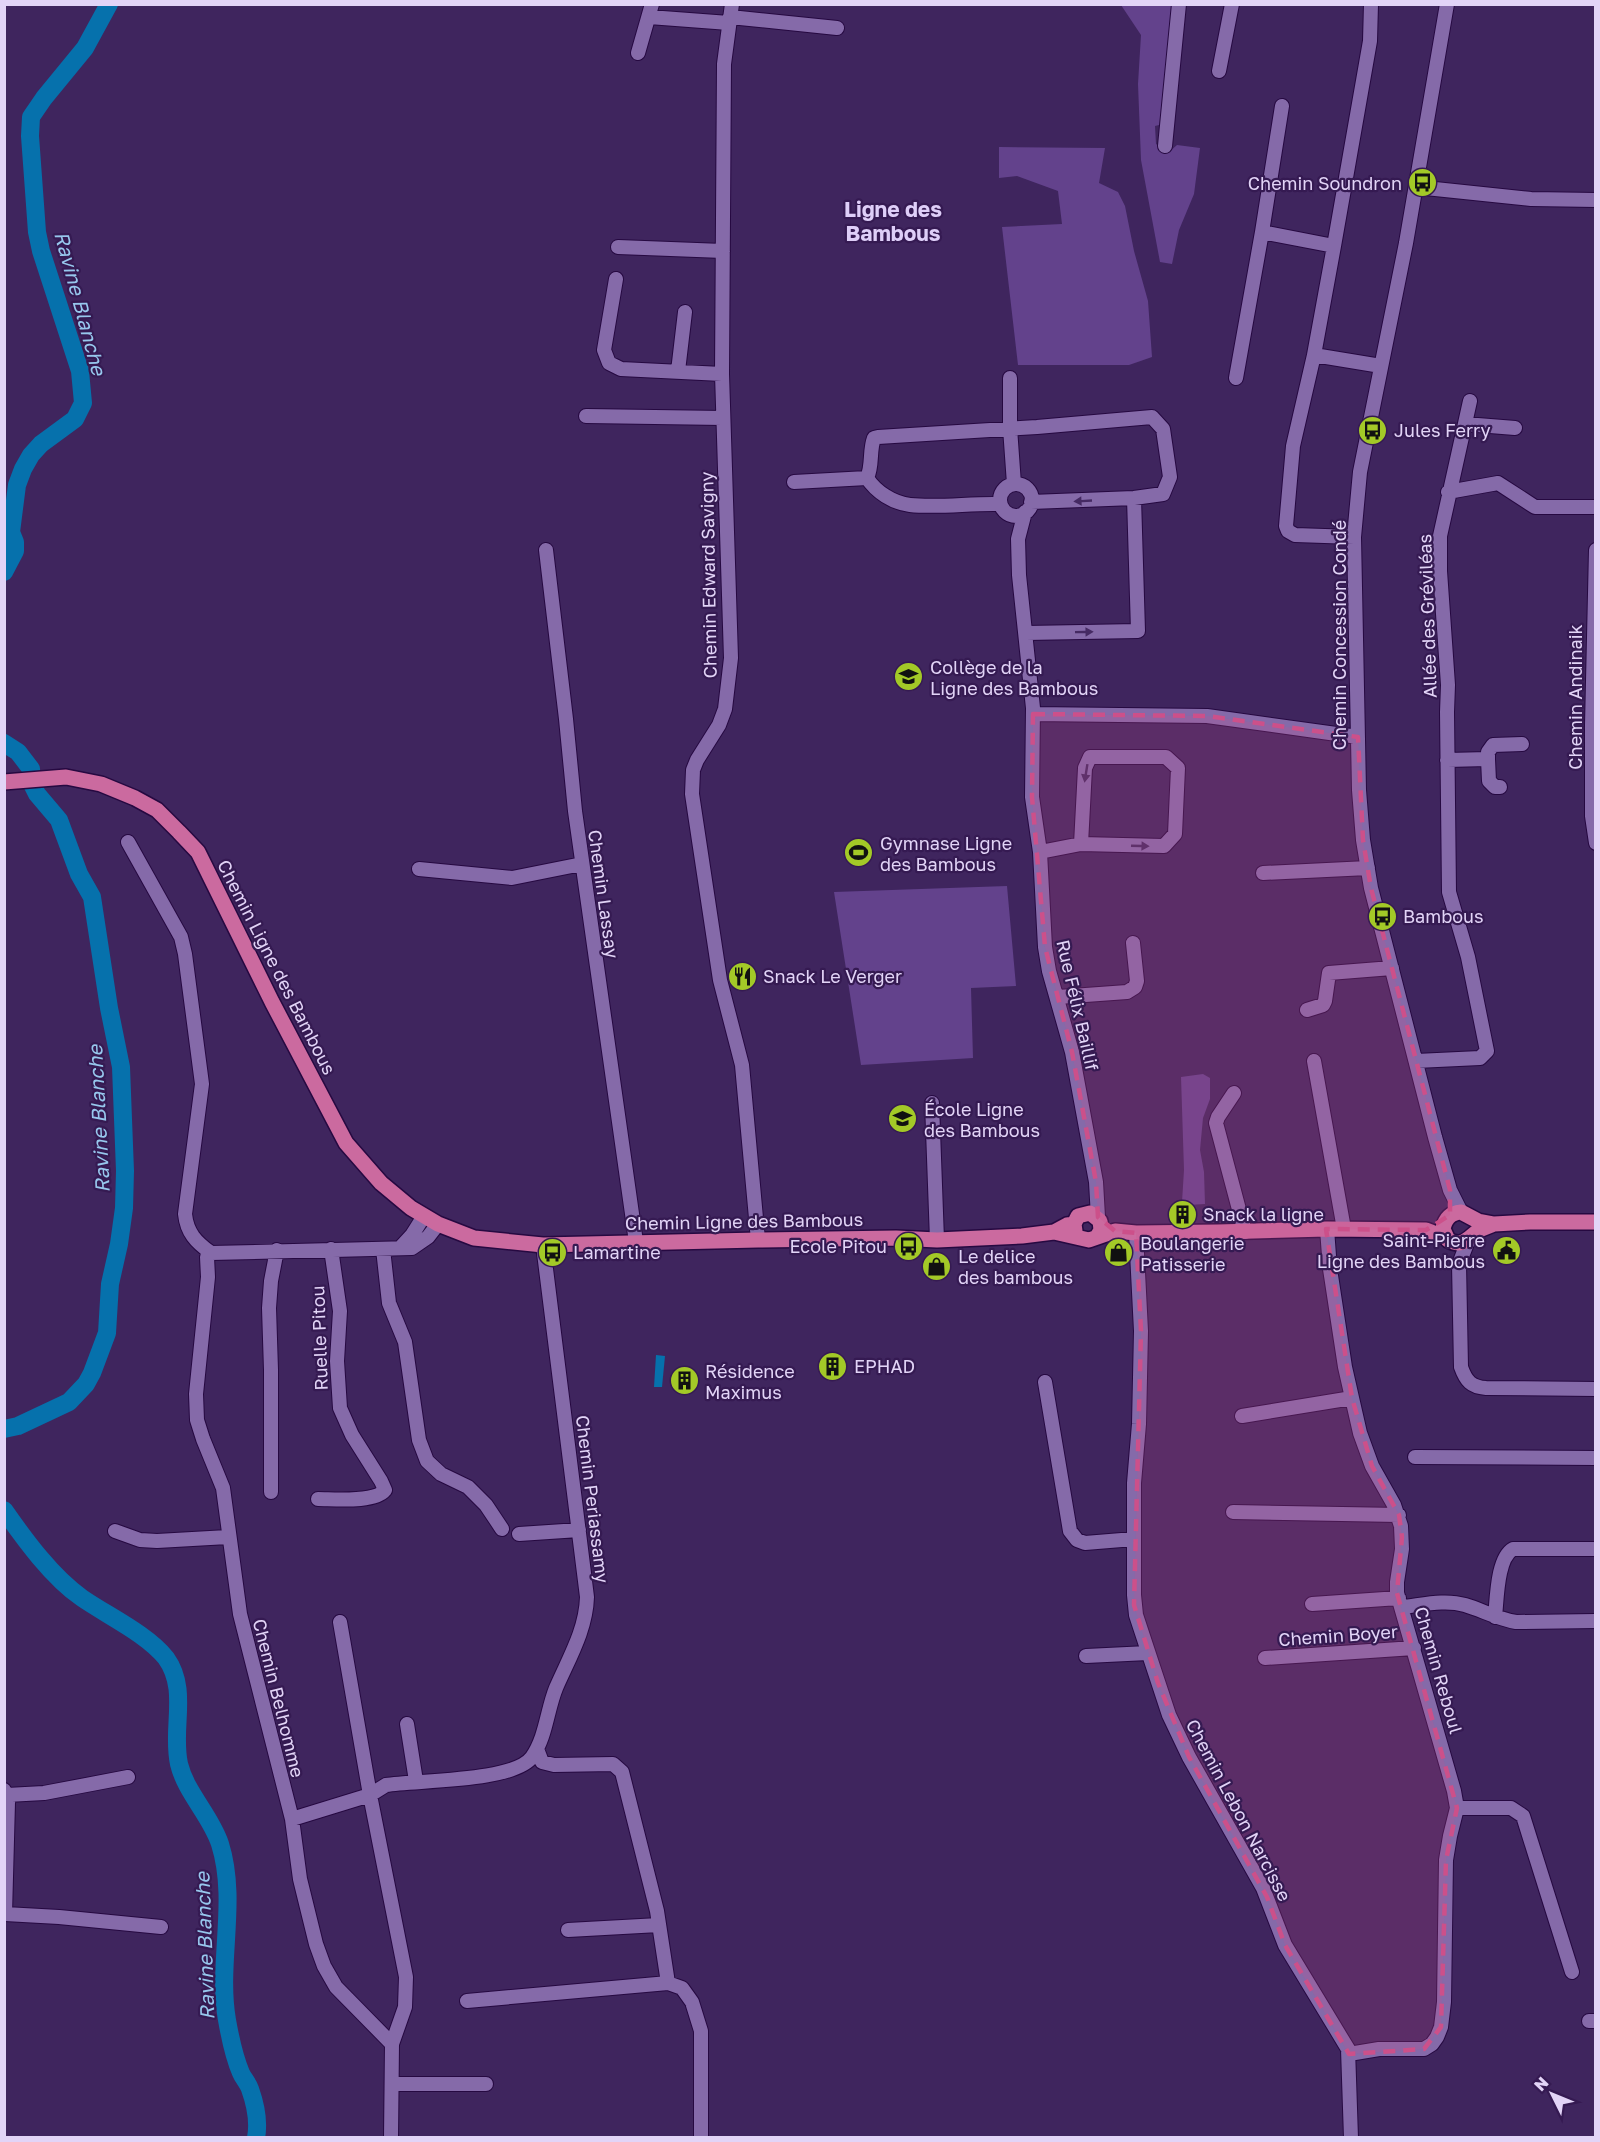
<svg xmlns="http://www.w3.org/2000/svg" width="1600" height="2142" font-family="'Golos Text',sans-serif">
	<rect width="100%" height="100%" fill="#3f255e"/>
	<path fill="#63428c" d="M1121,5H1173L1163,124L1155,126L1156,144L1168,153L1177,145L1200,148L1194,194L1179,230L1172,264L1160,262L1141,160L1138,84L1141,35Z
		M999,147L1105,148L1099,183L1118,192L1125,206L1134,251L1148,301L1152,357L1129,365H1018L1002,227L1062,224L1058,191L1017,176L999,178Z
		M1007,886L1016,986L971,988L973,1058L861,1065L834,892Z
		M1203,1074L1210,1078V1099L1203,1118L1200,1150L1204,1172L1205,1204L1188,1205L1182,1202L1184,1170L1181,1077Z"/>
	<path fill="#0671ac" d="M656,1355L665,1356L662,1387H654Z"/>
	<g fill="none" stroke-linecap="round" stroke-linejoin="round">
		<path stroke="#0671ac" stroke-width="18" d="M4,572L15,551V542L11,532L17,485L23,469L31,455L41,444L75,419L83,403L80,371L41,251L37,232L30,136L31,117L44,98L85,48L109,4
			M4,743L18,752L31,769L32,784L37,794L59,820L79,874L92,897L109,1008L121,1067L125,1171L124,1208L119,1244L110,1284L107,1333L92,1373L86,1384L69,1402L18,1426L4,1429
			M4,1510C25,1540 52,1577 82,1598C108,1616 147,1634 166,1658C189,1690 171,1728 179,1764C186,1793 211,1816 220,1844C238,1901 217,1963 227,2020C230,2037 234,2057 241,2073C243,2078 248,2083 250,2089C255,2103 259,2122 256,2138"/>
		<defs>
			<path id="minor" d="M732,4L724,64L722,374L731,658L725,709L719,725L697,760L693,770L692,794L720,980L742,1065L758,1240
				M1447,4L1406,243L1360,472L1354,537L1359,790L1363,840L1371,888L1435,1137L1450,1190L1461,1212
				M649,17L729,23
				M730,17L837,28
				M638,53L652,4
				M1219,71L1232,4
				M1282,106L1262,232L1334,246
				M1165,146L1179,4
				M1416,187L1531,199L1596,200
				M618,247L723,251
				M616,279L604,350L609,363L621,369L722,374
				M1314,355L1381,366
				M678,371L685,312
				M1010,378V428L1014,484
				M1236,378L1262,232
				M586,416L723,418
				M1465,424L1515,428
				M867,478C873,465 869,451 874,438L878,437L1037,427L1152,417L1163,429L1170,477L1163,494L1134,498L1031,502
				M867,478C876,492 893,503 910,505C939,508 971,503 1000,504
				M794,482L867,478
				M1000 500a16 16 0 1 1 32 0a16 16 0 1 1-32 0Z
				M1448,492L1498,483L1535,507H1596
				M1025,512L1018,539L1019,575L1033,708L1032,797L1040,852L1045,947L1049,971L1072,1052L1096,1182L1098,1217
				M1354,537L1295,535L1288,531L1286,526L1293,446L1314,355L1334,246L1370,41L1371,4
				M546,550L566,719L575,811L636,1242
				M1596,550L1592,725V816L1596,843
				M1026,633L1138,631L1134,498
				M1033,714L1207,716L1358,737
				M1488,759V752L1493,745L1522,744
				M1447,760L1488,759L1489,781L1495,787H1500
				M128,842L181,937L185,954L202,1084L185,1214C187,1233 196,1242 211,1253
				M1040,852L1081,844L1164,846L1175,834L1178,768L1166,757H1090L1085,768L1081,844
				M419,869L512,878L582,864
				M1263,873L1368,868
				M1058,997L1127,992L1135,987L1137,981L1133,943
				M1307,1010L1323,1005L1325,1001L1329,973L1392,968
				M1314,1061L1344,1229
				M1416,1061L1480,1058L1487,1051L1468,957L1449,892L1447,712L1448,685L1440,571V536L1470,401
				M1234,1093L1218,1117L1216,1123L1245,1232
				M932,1103L937,1240
				M1327,1229L1330,1269L1345,1367L1360,1433L1372,1466L1394,1505L1401,1526L1402,1549L1397,1582V1593L1454,1791L1457,1808L1450,1836L1446,1860L1444,2002L1441,2027L1437,2037L1432,2044L1424,2049H1379L1349,2054
				M1136,1233L1141,1331L1139,1424L1134,1483V1595L1136,1615L1169,1715L1189,1757L1263,1888L1285,1945L1348,2049L1351,2138
				M1468,1241L1459,1264L1461,1367C1466,1381 1471,1387 1486,1388L1596,1389
				M400,1248L412,1235L424,1216
				M383,1249L389,1303L405,1342L419,1440L427,1461L441,1474L468,1487L486,1505L502,1529
				M1045,1382L1070,1531L1077,1540L1085,1543L1134,1539
				M1242,1416L1352,1398
				M1415,1457L1596,1458
				M271,1492V1370L269,1308L271,1281L277,1250
				M318,1499C334,1499 375,1503 385,1490L381,1481L352,1435L340,1408L337,1361L340,1311L331,1249
				M1233,1512L1399,1515
				M115,1531L140,1540L157,1541L228,1537
				M519,1534L579,1530
				M1312,1604L1399,1598
				M1402,1607C1422,1605 1445,1599 1465,1605C1482,1610 1498,1619 1516,1622L1596,1621
				M1495,1617C1497,1599 1497,1558 1513,1549H1596
				M340,1622L370,1795L406,1977L405,2007L392,2044
				M1086,1656L1148,1653
				M1265,1658L1414,1648
				M407,1724L416,1781
				M537,1749L542,1762L554,1765L613,1764L622,1772L657,1911L668,1983L682,1988L692,2002L701,2031V2138
				M4,1790L8,1802L5,1914L59,1917L161,1927
				M7,1795L44,1793L128,1777
				M1457,1808H1511L1523,1816L1572,1972
				M292,1819L370,1795L386,1785C418,1780 514,1782 532,1757C546,1737 547,1710 556,1688C569,1658 586,1630 587,1597L543,1245
				M568,1930L659,1925
				M467,2001L668,1983
				M1589,2021H1596
				M393,2084H486
				M391,2138L392,2044L336,1987L324,1966L316,1944L300,1879L292,1819L240,1614L223,1488L203,1439L197,1420L196,1394L208,1277L207,1257L211,1253L412,1248L428,1237L438,1224"/>
			<path id="major" d="M4,782L66,777L101,784L135,798L157,810L179,832L198,852L272,1002L346,1143L381,1183L411,1208L438,1224L474,1238L543,1245L758,1240L896,1238L937,1240L1022,1236L1054,1232L1067,1225L1074,1224
				M1494,1224C1489,1226 1484,1228 1479,1230C1468,1238 1463,1248 1448,1240L1443,1229C1445,1219 1450,1213 1461,1212L1478,1221L1494,1224L1530,1222H1596
				M1075,1231L1074,1224L1078,1216L1090,1213L1100,1221L1101,1230L1097,1237
				M1054,1232L1089,1240L1115,1231L1136,1233L1218,1232L1327,1229L1426,1230L1447,1238"/>
		</defs>
		<use href="#minor" stroke="#260941" stroke-width="16"/>
		<use href="#major" stroke="#260941" stroke-width="18"/>
		<use href="#minor" stroke="#856aa9" stroke-width="14"/>
		<use href="#major" stroke="#cb6a9f" stroke-width="15"/>
	</g>
	<defs><path id="oneway-solid" d="M-6-.8H1V-3.2L6.5 0L1 3.2V.8H-6Z" transform="scale(1.5)"/></defs>
	<g fill="#452a63">
		<use href="#oneway-solid" transform="translate(1083 501) rotate(177)"/>
		<use href="#oneway-solid" transform="translate(1084 632) rotate(-1)"/>
		<use href="#oneway-solid" transform="translate(1086 773) rotate(99)"/>
		<use href="#oneway-solid" transform="translate(1140 846) rotate(2)"/>
	</g>
	<path fill="#cc508a" fill-opacity="0.2" stroke="#cc508a" stroke-width="4.5" stroke-dasharray="12 8" stroke-linejoin="round" d="M1033,714L1207,716L1358,737L1363,840L1371,888L1450,1190V1215L1426,1230L1326,1229L1352,1398L1372,1466L1399,1515L1402,1537L1397,1593L1457,1808L1446,1860L1441,2027L1424,2049L1349,2054L1285,1945L1267,1897L1189,1757L1158,1683L1134,1605L1141,1331L1136,1233L1115,1231L1098,1217L1096,1182L1072,1052L1045,947L1032,797Z"/>
	<defs>
		<symbol id="bus-disc" viewBox="-11 -11 22 22"><circle r="9.5" fill="#a3c927" stroke="#351a52"/><path d="M-5-6H5V4H4V6H2V4H-2V6H-4V4H-5ZM-3.5-4V0h7V-4ZM-3.5 1.2v1.5H-2V1.2ZM2 1.2v1.5H3.5V1.2Z" fill="#111"/></symbol>
		<symbol id="school-disc" viewBox="-11 -11 22 22"><circle r="9.5" fill="#a3c927" stroke="#351a52"/><path d="M0-5L7-2L0 1L-7-2ZM-4 1L0 2.5L4 1V4Q0 6-4 4Z" fill="#111"/></symbol>
		<symbol id="stadium-disc" viewBox="-11 -11 22 22"><circle r="9.5" fill="#a3c927" stroke="#351a52"/><path d="M0-5a6.5 5 0 1 0 0 10a6.5 5 0 1 0 0-10ZM-3.5-1.8h7v3.6h-7Z" fill="#111"/></symbol>
		<symbol id="restaurant-disc" viewBox="-11 -11 22 22"><circle r="9.5" fill="#a3c927" stroke="#351a52"/><path d="M-5-6h1v4h1v-4h1v4h1v-4h1v5L-1.5 .5V6h-2V.5L-5-1ZM5-6V6H3V1.5H1.5Q1.5-4 5-6Z" fill="#111"/></symbol>
		<symbol id="building-disc" viewBox="-11 -11 22 22"><circle r="9.5" fill="#a3c927" stroke="#351a52"/><path d="M-4-6H4V6H1V3H-1V6H-4ZM-2.5-4.3h1.7v1.8h-1.7ZM.8-4.3h1.7v1.8H.8ZM-2.5-1h1.7V.8h-1.7ZM.8-1h1.7V.8H.8Z" fill="#111"/></symbol>
		<symbol id="civic-disc" viewBox="-11 -11 22 22"><circle r="9.5" fill="#a3c927" stroke="#351a52"/><path d="M-.6-6.5H3V-4.5H.6V-3L4-1V1h2V6H-6V1h2V-1L-.6-3ZM-1.2 2.5V6h2.4V2.5Z" fill="#111"/></symbol>
		<symbol id="shop-disc" viewBox="-11 -11 22 22"><circle r="9.5" fill="#a3c927" stroke="#351a52"/><path d="M-5-2.5h2.3a2.7 3.5 0 0 1 5.4 0H5L5.5 6h-11ZM-1.5-2.5h3a1.5 2.3 0 0 0-3 0Z" fill="#111"/></symbol>
	</defs>
	<g fill-rule="evenodd">
		<use href="#bus-disc" x="1406" y="166" width="33" height="33"/>
		<use href="#bus-disc" x="1356" y="414" width="33" height="33"/>
		<use href="#school-disc" x="892" y="660" width="33" height="33"/>
		<use href="#stadium-disc" x="842" y="836" width="33" height="33"/>
		<use href="#bus-disc" x="1366" y="900" width="33" height="33"/>
		<use href="#restaurant-disc" x="726" y="960" width="33" height="33"/>
		<use href="#school-disc" x="886" y="1102" width="33" height="33"/>
		<use href="#building-disc" x="1166" y="1198" width="33" height="33"/>
		<use href="#bus-disc" x="892" y="1230" width="33" height="33"/>
		<use href="#civic-disc" x="1490" y="1234" width="33" height="33"/>
		<use href="#bus-disc" x="536" y="1236" width="33" height="33"/>
		<use href="#shop-disc" x="1102" y="1236" width="33" height="33"/>
		<use href="#shop-disc" x="920" y="1250" width="33" height="33"/>
		<use href="#building-disc" x="816" y="1350" width="33" height="33"/>
		<use href="#building-disc" x="668" y="1364" width="33" height="33"/>
	</g>
	<g text-anchor="middle" dominant-baseline="central" stroke-width="4.5" stroke-linejoin="round" paint-order="stroke">
		<g font-size="18" fill="#e2d4f7" stroke="#351a52" text-anchor="start">
			<text x="1402" y="183" text-anchor="end">Chemin Soundron</text>
			<text x="1394" y="430">Jules Ferry</text>
			<text x="930" y="667">Collège de la<tspan x="930" dy="21">Ligne des Bambous</tspan></text>
			<text x="880" y="843">Gymnase Ligne<tspan x="880" dy="21">des Bambous</tspan></text>
			<text x="1403" y="916">Bambous</text>
			<text x="763" y="976">Snack Le Verger</text>
			<text x="924" y="1109">École Ligne<tspan x="924" dy="21">des Bambous</tspan></text>
			<text x="1203" y="1214">Snack la ligne</text>
			<text x="1485" y="1240" text-anchor="end">Saint-Pierre<tspan x="1485" dy="21">Ligne des Bambous</tspan></text>
			<text x="1140" y="1243">Boulangerie<tspan x="1140" dy="21">Patisserie</tspan></text>
			<text x="887" y="1246" text-anchor="end">Ecole Pitou</text>
			<text x="573" y="1252">Lamartine</text>
			<text x="958" y="1256">Le delice<tspan x="958" dy="21">des bambous</tspan></text>
			<text x="854" y="1366">EPHAD</text>
			<text x="705" y="1371">Résidence<tspan x="705" dy="21">Maximus</tspan></text>
		</g>
		<g font-size="18" fill="#e2d4f7" stroke="#351a52">
			<text transform="translate(708 575) rotate(-91)">Chemin Edward Savigny</text>
			<text transform="translate(1427 616) rotate(-92)">Allée des Gréviléas</text>
			<text transform="translate(1339 635) rotate(-90)">Chemin Concession Condé</text>
			<text transform="translate(1575 697) rotate(-90)">Chemin Andinaik</text>
			<text transform="translate(604 894) rotate(82)">Chemin Lassay</text>
			<text transform="translate(277 967) rotate(63)">Chemin Ligne des Bambous</text>
			<text transform="translate(1078 1005) rotate(77)">Rue Félix Baillif</text>
			<text transform="translate(744 1221) rotate(-1)">Chemin Ligne des Bambous</text>
			<text transform="translate(319 1338) rotate(-92)">Ruelle Pitou</text>
			<text transform="translate(593 1499) rotate(83)">Chemin Periassamy</text>
			<text transform="translate(1338 1635) rotate(-4)">Chemin Boyer</text>
			<text transform="translate(1439 1670) rotate(74)">Chemin Reboul</text>
			<text transform="translate(279 1698) rotate(76)">Chemin Belhomme</text>
			<text transform="translate(1239 1810) rotate(62)">Chemin Lebon Narcisse</text>
		</g>
		<g font-size="20" font-style="italic" fill="#97c7ed" stroke="#351a52">
			<text transform="translate(81 303) rotate(75)">Ravine Blanche</text>
			<text transform="translate(98 1119) rotate(-93)">Ravine Blanche</text>
			<text transform="translate(204 1946) rotate(-92)">Ravine Blanche</text>
		</g>
		<g font-size="21" font-weight="bold" fill="#decef8" stroke="#351a52">
			<text x="893" y="209">Ligne des<tspan x="893" dy="24">Bambous</tspan></text>
		</g>
	</g>
	<rect width="1600" height="2142" fill="none" stroke="#e2d4f7" stroke-width="12"/>
	<g transform="translate(1552 2094) rotate(313)" stroke="#351a52" stroke-width="4.5" paint-order="stroke">
	<path d="M0-4.5L10 22L0 15L-10 22Z" fill="#e2d4f7"/>
	<text y="-9" font-size="16" font-weight="bold" text-anchor="middle" fill="#e2d4f7">N</text>
	</g>
</svg>
